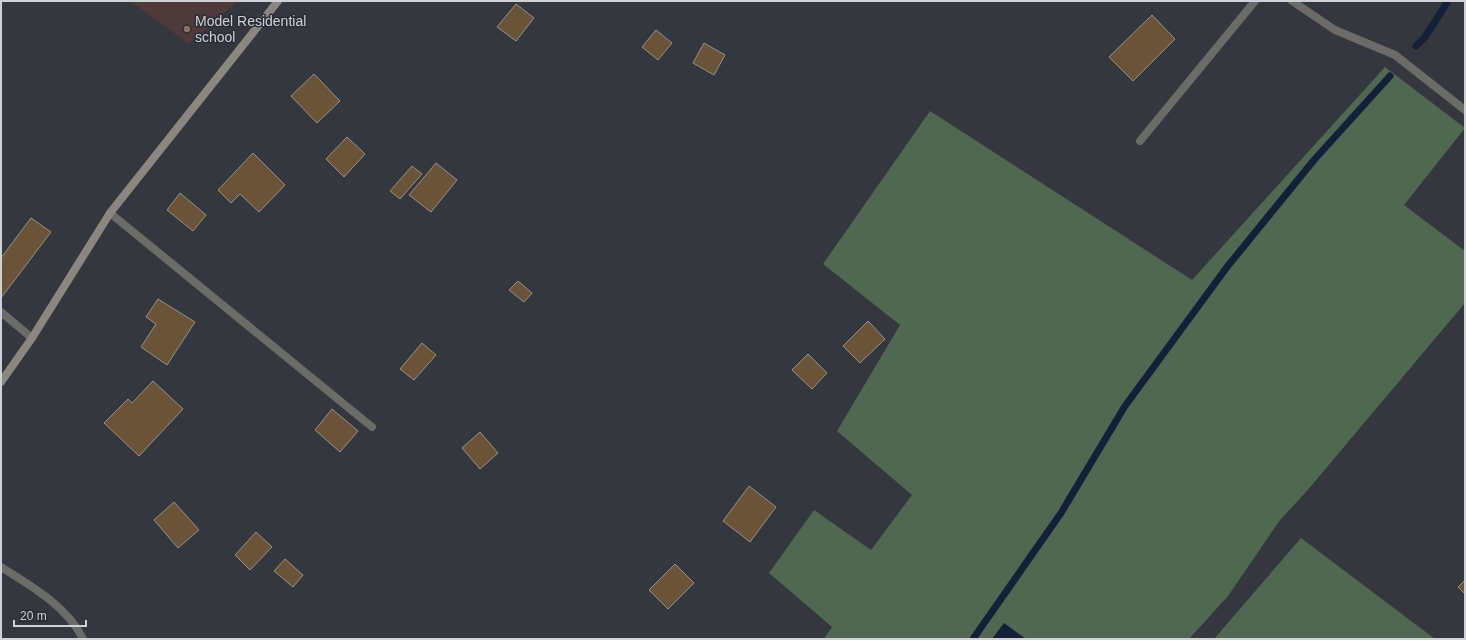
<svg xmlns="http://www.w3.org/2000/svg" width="1466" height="640" font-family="Arial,sans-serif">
	<rect width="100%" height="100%" fill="#35373e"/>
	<path fill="#4e393b" d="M130,1H236L232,6L189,44Z"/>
	<path fill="#506751" d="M1385,67L1465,128L1404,205L1465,251V303L1306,492L1280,520L1228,596L1189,639H824L832,627L769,573L814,510L871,550L912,495L837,431L900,325L823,264L930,111L1192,280Z
		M1301,538L1435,639H1214Z"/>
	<path fill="#142038" d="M1004,623L1026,639H992Z"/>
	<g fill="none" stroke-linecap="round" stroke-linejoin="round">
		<path stroke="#142038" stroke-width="7" d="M1416,46L1425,37L1448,1
			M973,639L1061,513L1125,406L1227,267L1314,160L1390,76"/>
	</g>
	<path fill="#695439" stroke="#98918a" d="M516,4L534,18L516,41L497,27Z
		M1152,15L1175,39L1133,81L1109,57Z
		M656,30L672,43L658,60L642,47Z
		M704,43L725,55L714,75L693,63Z
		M314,74L340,101L317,123L291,96Z
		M347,137L365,154L344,177L326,159Z
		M253,153L285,185L259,212L240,194L231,203L218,190Z
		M436,163L457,180L431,212L409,195Z
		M412,166L422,174L400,199L390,191Z
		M180,193L206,215L193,231L167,210Z
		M31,218L51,232L1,298V258Z
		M518,281L532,293L524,302L509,290Z
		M158,299L195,322L167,365L141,347L156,324L146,317Z
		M868,321L885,339L860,363L843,346Z
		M422,343L436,355L414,380L400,369Z
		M808,354L827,373L812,389L792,370Z
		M153,381L183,409L139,456L104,423L128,399L132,403Z
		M332,409L358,431L340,452L315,430Z
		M480,432L498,453L480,469L462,448Z
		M749,486L776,507L750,542L723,521Z
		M174,502L199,530L178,548L154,520Z
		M256,532L272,547L250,570L235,555Z
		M285,559L303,575L293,587L274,571Z
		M675,564L694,583L668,609L649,590Z
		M1465,580V594L1458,587Z"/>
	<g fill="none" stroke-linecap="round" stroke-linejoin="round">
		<path stroke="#6d6b67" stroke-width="8" d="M1292,1L1335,30L1395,55L1465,110
			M1140,141L1255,1
			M110,213L372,427
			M1,312L32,338
			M1,567C30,585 68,607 83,639"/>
		<path stroke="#8a8781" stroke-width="8" d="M1,382L32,338L110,213L278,1"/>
	</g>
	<circle fill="#8d6e63" stroke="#2b2d34" stroke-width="1.5" cx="187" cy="29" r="4"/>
	<g text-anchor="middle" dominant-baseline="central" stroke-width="3" stroke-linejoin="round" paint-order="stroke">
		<g font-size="14" fill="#d0d1d5" stroke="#2b2d34" text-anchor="start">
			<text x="195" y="21">Model Residential<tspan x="195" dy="16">school</tspan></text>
		</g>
	</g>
	<rect width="1466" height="640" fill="none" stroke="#d0d1d5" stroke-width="4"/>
	<path d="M14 620v6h72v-6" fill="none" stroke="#d0d1d5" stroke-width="2"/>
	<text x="20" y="620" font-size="12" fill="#d0d1d5" stroke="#2b2d34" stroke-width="3" paint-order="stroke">20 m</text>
</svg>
